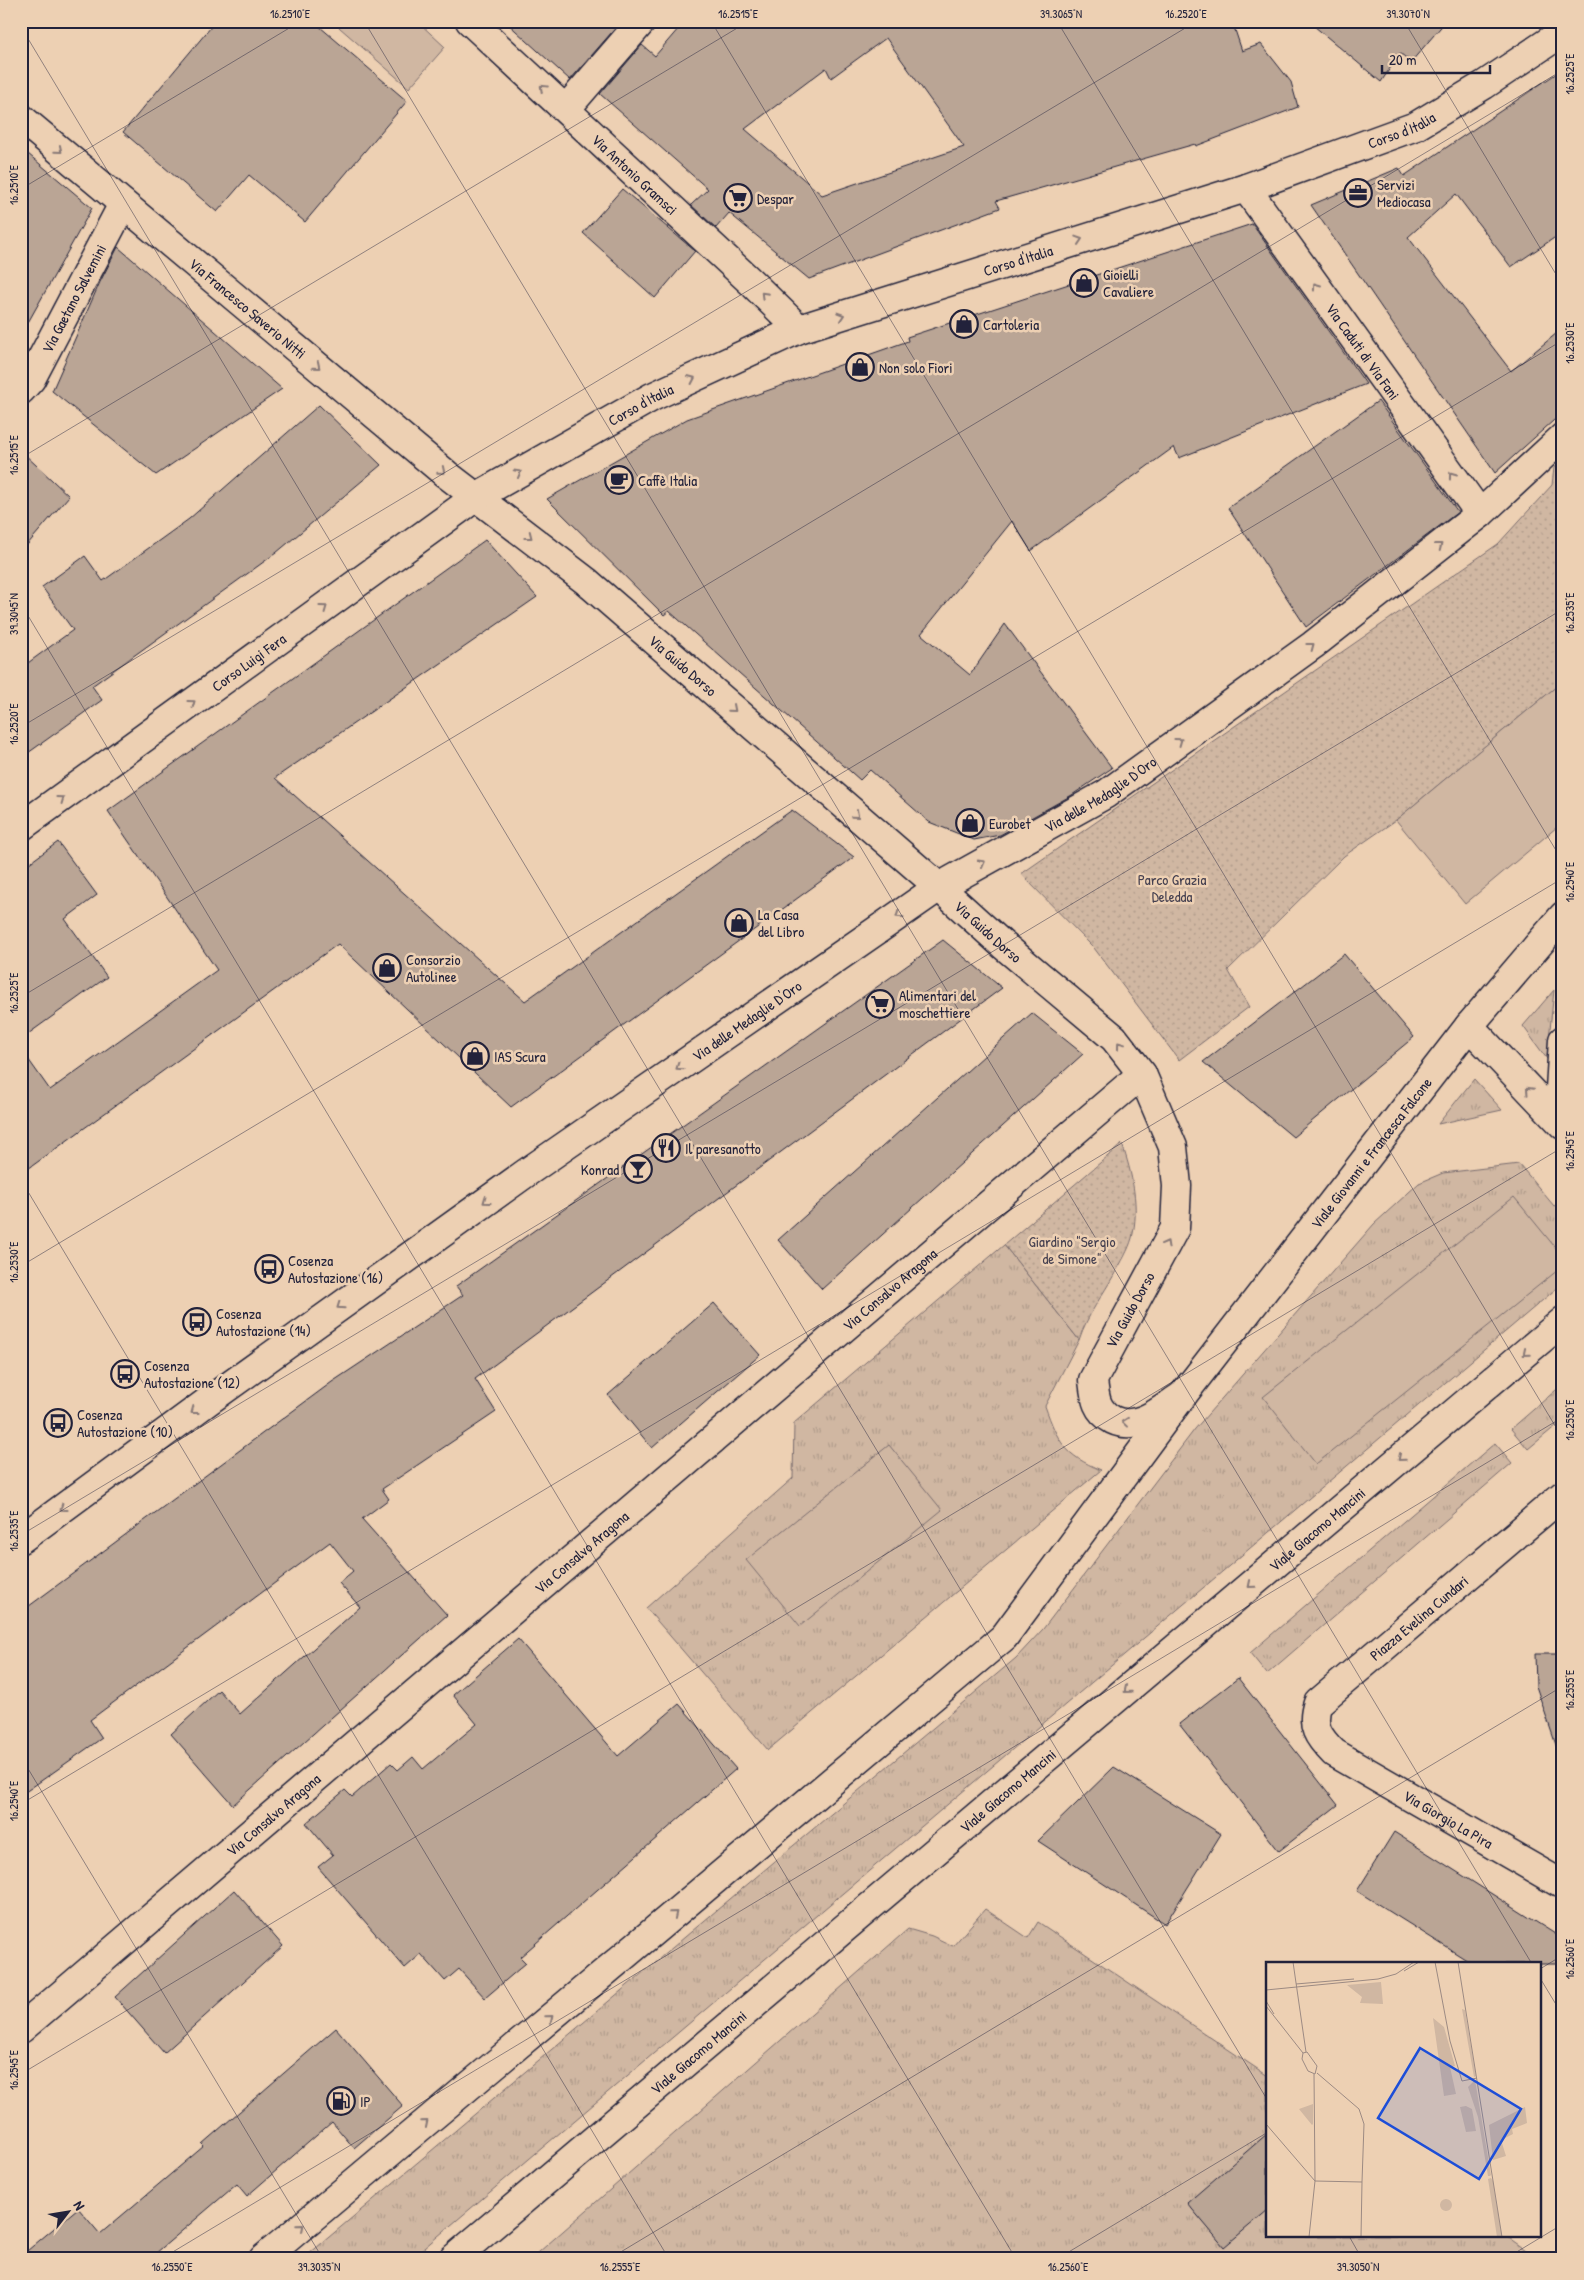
<svg xmlns="http://www.w3.org/2000/svg" width="1584" height="2280" font-family="'Patrick Hand',sans-serif">
	<defs>
		<pattern id="grass-tufts" width="24" height="20" patternUnits="userSpaceOnUse" patternTransform="scale(1.25)"><rect width="24" height="20" fill="#d0b7a2"/><path d="M3 7l-1-3M5 7V3M7 7l1-3M15 17l-1-3M17 17v-4M19 17l1-3" fill="none" stroke="#b29d8c"/></pattern>
		<pattern id="park-dots" width="8" height="8" patternUnits="userSpaceOnUse" patternTransform="scale(1.25)"><rect width="8" height="8" fill="#d0b7a2"/><path d="M2 2h.1M6 6h.1" fill="none" stroke="#b29d8c" stroke-width="1.8" stroke-linecap="round"/></pattern>
	</defs>
	<rect width="100%" height="100%" fill="#edd0b3"/>
	<filter id="ink" filterUnits="userSpaceOnUse"><feTurbulence type="fractalNoise" baseFrequency=".02" numOctaves="2"/><feDisplacementMap in="SourceGraphic" scale="10" xChannelSelector="R" yChannelSelector="G"/><feConvolveMatrix kernelMatrix="1 2 1 2 8 2 1 2 1" color-interpolation-filters="sRGB"/></filter>
	<g filter="url(#ink)">
		<path fill="url(#grass-tufts)" stroke="#796c6e" d="M1554,990L1547,1059L1523,1026Z
			M1474,1079L1502,1110L1438,1124Z
			M1519,1164L1554,1206L1563,1202V1283L411,2259H303L1016,1658L1043,1629L1195,1429L1374,1224L1419,1183L1443,1173Z
			M1004,1245L1079,1340L1045,1406C1058,1442 1064,1455 1101,1470L768,1750L646,1608L793,1478L794,1423Z
			M1563,1384V1420L1528,1449L1511,1429Z
			M1495,1443L1512,1463L1267,1674L1250,1653Z
			M985,1909L1028,1938L1038,1922L1268,2076V2236H1506L1539,2259H531L908,1929L932,1936L953,1946Z"/>
		<path fill="url(#park-dots)" stroke="#796c6e" d="M1563,461V681L1396,820L1344,856L1228,970L1249,1007L1179,1060L1094,948L1021,874L1498,544L1552,485L1554,468Z
			M1122,1144C1132,1173 1140,1207 1132,1238C1129,1249 1121,1263 1115,1273C1103,1295 1087,1315 1079,1340L1004,1245Z"/>
		<path fill="#d0b7a2" stroke="#796c6e" d="M332,21H417L445,47L409,88Z
			M1563,681V822L1465,904L1396,820Z
			M1514,1197L1563,1257V1266L1316,1464L1263,1397Z
			M889,1445L942,1510L800,1626L746,1560Z"/>
		<path fill="#baa595" stroke="#22223b" fill-rule="evenodd" d="M216,21H313L407,101L305,222L249,175L217,212L123,132Z
			M505,21H617L619,24L570,80Z
			M685,21H1232L1242,51L1261,44L1291,82L1298,107L1196,146L1195,144L996,201L1000,208L809,279L729,213L716,228L691,205L708,189L600,94L642,45L655,56ZM886,38L964,147L822,195L745,129L826,68L831,78Z
			M1308,21H1446L1411,62L1400,53L1381,82Z
			M1563,69V232L1511,267L1456,194L1408,237L1511,371L1563,328V412L1495,473L1311,205L1399,168L1404,176Z
			M21,148L92,208L21,335Z
			M622,189L695,251L655,298L583,233Z
			M1252,224L1366,384L1179,458L1174,447L1031,551L1012,521L921,634L970,675L1005,624L1112,768L1072,795L1000,835L974,840L929,822L870,770L860,780L669,611L664,615L547,499L687,419L908,341L907,337Z
			M118,247L282,389L156,475L52,391L100,282Z
			M1378,401L1458,512L1306,627L1228,508Z
			M319,405L381,465L276,553L92,686L102,700L21,758V668L73,630L42,587L85,556L103,581L189,519Z
			M21,451L69,496L21,552Z
			M485,540L537,597L275,778L525,1001L792,810L854,857L511,1107L338,944L21,1174V1049L50,1090L217,970L108,811Z
			M58,842L97,895L65,919L107,977L21,1039V869Z
			M943,940L1002,988L475,1379L496,1412L382,1489L389,1499L362,1519L447,1615L233,1805L171,1734L219,1690L240,1714L360,1607L339,1583L353,1571L330,1542L90,1720L102,1738L21,1795V1612L332,1382L463,1295L456,1286Z
			M1344,954L1414,1037L1293,1137L1203,1062Z
			M1032,1013L1083,1054L822,1289L778,1240Z
			M714,1303L760,1355L652,1448L608,1395Z
			M518,1639L618,1756L679,1704L736,1769L520,1957L526,1963L485,1998L459,1969L445,1981L421,1954L405,1968L318,1867L333,1855L306,1823L345,1790L352,1797L391,1763L398,1770L413,1757L423,1769L477,1724L453,1695Z
			M1535,1654H1563V1750L1558,1751L1536,1686Z
			M1238,1678L1338,1805L1279,1851L1179,1724Z
			M1114,1767L1221,1834L1165,1924L1038,1841Z
			M1394,1832L1563,1939V1964H1473L1357,1891Z
			M234,1890L283,1946L164,2053L115,1997Z
			M336,2028L403,2106L354,2148L332,2122L247,2196L237,2184L149,2259H21V2256L78,2208L100,2234L204,2146L202,2144Z
			M1268,2133V2210L1224,2247L1187,2203Z"/>
		<g fill="none" stroke-linecap="round" stroke-linejoin="round">
			<defs>
				<g id="minor">
					<path id="s1" d="M470,21L751,282L799,329"/>
					<path d="M566,109L642,21"/>
					<path id="s2" d="M21,118L446,474L586,581L939,887L1003,945L1114,1038L1142,1074L1173,1147L1177,1186L1175,1228L1093,1380C1095,1398 1096,1411 1113,1420C1138,1432 1163,1408 1183,1395"/>
					<path id="s3" d="M1246,188L1480,514"/>
					<path id="s4" d="M21,390L31,379L123,204"/>
					<path id="s5" d="M21,827L476,497L652,397L799,329L1246,188L1416,126L1484,85L1563,32"/>
					<path id="s6" d="M1563,1495L1318,1703C1310,1726 1318,1737 1334,1753L1563,1885"/>
					<path id="s7" d="M21,1539L211,1399L526,1173L886,924L939,887L1106,794L1313,645L1480,514L1563,437"/>
					<path id="s8" d="M21,2029L1142,1074"/>
					<path id="s9" d="M263,2259L1004,1637L1183,1395L1469,1026"/>
				</g>
				<g id="tertiary">
					<path d="M1563,916L1469,1026L1563,1125"/>
					<path d="M1563,1040L1560,1089L1563,1095"/>
					<path id="s10" d="M453,2259L1563,1321"/>
				</g>
			</defs>
			<use href="#minor" stroke="#22223b" stroke-width="31"/>
			<use href="#tertiary" stroke="#22223b" stroke-width="31"/>
			<use href="#minor" stroke="#edd0b3" stroke-width="28"/>
			<use href="#tertiary" stroke="#edd0b3" stroke-width="28"/>
		</g>
		<defs><path id="oneway-chevron" d="M-2-3.5L2.5 0L-2 3.5" fill="none" stroke-width="1.6" stroke-linecap="round" stroke-linejoin="round" transform="scale(1.25)"/></defs>
		<g stroke="#887977">
			<use href="#oneway-chevron" transform="translate(543 88) rotate(-137)"/>
			<use href="#oneway-chevron" transform="translate(59 150) rotate(40)"/>
			<use href="#oneway-chevron" transform="translate(1079 240) rotate(-18)"/>
			<use href="#oneway-chevron" transform="translate(1316 286) rotate(-126)"/>
			<use href="#oneway-chevron" transform="translate(764 295) rotate(-135)"/>
			<use href="#oneway-chevron" transform="translate(841 316) rotate(-18)"/>
			<use href="#oneway-chevron" transform="translate(317 366) rotate(40)"/>
			<use href="#oneway-chevron" transform="translate(692 379) rotate(-25)"/>
			<use href="#oneway-chevron" transform="translate(442 471) rotate(39)"/>
			<use href="#oneway-chevron" transform="translate(518 473) rotate(-29)"/>
			<use href="#oneway-chevron" transform="translate(1452 475) rotate(-126)"/>
			<use href="#oneway-chevron" transform="translate(529 536) rotate(38)"/>
			<use href="#oneway-chevron" transform="translate(1439 546) rotate(-38)"/>
			<use href="#oneway-chevron" transform="translate(324 608) rotate(-36)"/>
			<use href="#oneway-chevron" transform="translate(1311 646) rotate(-37)"/>
			<use href="#oneway-chevron" transform="translate(192 703) rotate(-36)"/>
			<use href="#oneway-chevron" transform="translate(733 709) rotate(41)"/>
			<use href="#oneway-chevron" transform="translate(1179 741) rotate(-36)"/>
			<use href="#oneway-chevron" transform="translate(61 799) rotate(-36)"/>
			<use href="#oneway-chevron" transform="translate(856 815) rotate(41)"/>
			<use href="#oneway-chevron" transform="translate(982 863) rotate(-29)"/>
			<use href="#oneway-chevron" transform="translate(899 915) rotate(146)"/>
			<use href="#oneway-chevron" transform="translate(1120 1045) rotate(-127)"/>
			<use href="#oneway-chevron" transform="translate(679 1067) rotate(145)"/>
			<use href="#oneway-chevron" transform="translate(1529 1090) rotate(-133)"/>
			<use href="#oneway-chevron" transform="translate(486 1201) rotate(144)"/>
			<use href="#oneway-chevron" transform="translate(1166 1244) rotate(-61)"/>
			<use href="#oneway-chevron" transform="translate(340 1306) rotate(145)"/>
			<use href="#oneway-chevron" transform="translate(1526 1353) rotate(140)"/>
			<use href="#oneway-chevron" transform="translate(194 1411) rotate(143)"/>
			<use href="#oneway-chevron" transform="translate(1125 1422) rotate(-174)"/>
			<use href="#oneway-chevron" transform="translate(1401 1458) rotate(140)"/>
			<use href="#oneway-chevron" transform="translate(63 1508) rotate(144)"/>
			<use href="#oneway-chevron" transform="translate(1251 1585) rotate(140)"/>
			<use href="#oneway-chevron" transform="translate(1127 1690) rotate(140)"/>
			<use href="#oneway-chevron" transform="translate(674 1914) rotate(-40)"/>
			<use href="#oneway-chevron" transform="translate(550 2018) rotate(-40)"/>
			<use href="#oneway-chevron" transform="translate(425 2123) rotate(-40)"/>
			<use href="#oneway-chevron" transform="translate(301 2227) rotate(-40)"/>
		</g>
	</g>
	<path fill="none" stroke="#22223b" stroke-width="1" stroke-opacity="0.45" d="M364,21L1532,1964M711,21L1563,1439M1057,21L1563,862M1404,21L1563,286M21,27L1268,2101M21,189L301,21M21,458L749,21M21,604L1016,2259M21,727L1197,21M21,997L1563,70M21,1180L669,2259M21,1266L1563,340M21,1535L1563,609M21,1757L323,2259M21,1804L1563,878M1540,1969L1563,1955M1540,1978L1563,2016M21,2074L1563,1147M1349,2236L1362,2259M161,2259L1563,1417M609,2259L1563,1686M1057,2259L1268,2132M1505,2259L1563,2224"/>
	<defs>
		<symbol id="office-ring" viewBox="-11 -11 22 22"><circle r="9.5" fill="#edd0b3" stroke="#22223b" stroke-width="1.5"/><path d="M-6-3h4V-5.5h4V-3h4V5H-6ZM-1-4.5V-3h2v-1.5ZM-6 0V1H6V0Z" fill="#22223b"/></symbol>
		<symbol id="supermarket-ring" viewBox="-11 -11 22 22"><circle r="9.5" fill="#edd0b3" stroke="#22223b" stroke-width="1.5"/><path d="M-6-5.5h2.5l.6 2H6L4.5 2H-2.5L-4.4-4H-6ZM-1.5 3.2a1.3 1.3 0 1 0 .1 0ZM3 3.2a1.3 1.3 0 1 0 .1 0Z" fill="#22223b"/></symbol>
		<symbol id="shop-ring" viewBox="-11 -11 22 22"><circle r="9.5" fill="#edd0b3" stroke="#22223b" stroke-width="1.5"/><path d="M-5-2.5h2.3a2.7 3.5 0 0 1 5.4 0H5L5.5 6h-11ZM-1.5-2.5h3a1.5 2.3 0 0 0-3 0Z" fill="#22223b"/></symbol>
		<symbol id="cafe-ring" viewBox="-11 -11 22 22"><circle r="9.5" fill="#edd0b3" stroke="#22223b" stroke-width="1.5"/><path d="M-5.5-4.5H6V0H3Q3 3.5 0 3.5H-2.5Q-5.5 3.5-5.5 0ZM3-3.2v2h1.7v-2ZM-6 4.5H4V6H-6Z" fill="#22223b"/></symbol>
		<symbol id="restaurant-ring" viewBox="-11 -11 22 22"><circle r="9.5" fill="#edd0b3" stroke="#22223b" stroke-width="1.5"/><path d="M-5-6h1v4h1v-4h1v4h1v-4h1v5L-1.5 .5V6h-2V.5L-5-1ZM5-6V6H3V1.5H1.5Q1.5-4 5-6Z" fill="#22223b"/></symbol>
		<symbol id="bar-ring" viewBox="-11 -11 22 22"><circle r="9.5" fill="#edd0b3" stroke="#22223b" stroke-width="1.5"/><path d="M-6-5H6L.8 .8V4.5H3.5V6h-7V4.5H-.8V.8Z" fill="#22223b"/></symbol>
		<symbol id="bus-ring" viewBox="-11 -11 22 22"><circle r="9.5" fill="#edd0b3" stroke="#22223b" stroke-width="1.5"/><path d="M-5-6H5V4H4V6H2V4H-2V6H-4V4H-5ZM-3.5-4V0h7V-4ZM-3.5 1.2v1.5H-2V1.2ZM2 1.2v1.5H3.5V1.2Z" fill="#22223b"/></symbol>
		<symbol id="fuel-ring" viewBox="-11 -11 22 22"><circle r="9.5" fill="#edd0b3" stroke="#22223b" stroke-width="1.5"/><path d="M-5.5-6h7V0h2V4h1.3V-2.5L3-4.5l.8-.8L6-3V5H2.5V1h-1V6h-7ZM-4.2-4.7v3.2H.2V-4.7Z" fill="#22223b"/></symbol>
	</defs>
	<g fill-rule="evenodd">
		<use href="#office-ring" x="1342" y="177" width="32" height="32"/>
		<use href="#supermarket-ring" x="722" y="182" width="32" height="32"/>
		<use href="#shop-ring" x="1068" y="267" width="32" height="32"/>
		<use href="#shop-ring" x="948" y="308" width="32" height="32"/>
		<use href="#shop-ring" x="844" y="351" width="32" height="32"/>
		<use href="#cafe-ring" x="603" y="464" width="32" height="32"/>
		<use href="#shop-ring" x="954" y="807" width="32" height="32"/>
		<use href="#shop-ring" x="723" y="907" width="32" height="32"/>
		<use href="#shop-ring" x="371" y="952" width="32" height="32"/>
		<use href="#supermarket-ring" x="864" y="988" width="32" height="32"/>
		<use href="#shop-ring" x="459" y="1040" width="32" height="32"/>
		<use href="#restaurant-ring" x="650" y="1132" width="32" height="32"/>
		<use href="#bar-ring" x="622" y="1153" width="32" height="32"/>
		<use href="#bus-ring" x="253" y="1253" width="32" height="32"/>
		<use href="#bus-ring" x="181" y="1306" width="32" height="32"/>
		<use href="#bus-ring" x="109" y="1358" width="32" height="32"/>
		<use href="#bus-ring" x="42" y="1407" width="32" height="32"/>
		<use href="#fuel-ring" x="325" y="2085" width="32" height="32"/>
	</g>
	<g text-anchor="middle" dominant-baseline="central" stroke-width="5" stroke-linejoin="round" paint-order="stroke">
		<g font-size="15" fill="#22223b" stroke="#edd0b3">
			<text stroke="none"><textPath href="#s5" startOffset="1561">Corso d'Italia</textPath></text>
			<text stroke="none"><textPath href="#s1" startOffset="225">Via Antonio Gramsci</textPath></text>
			<text stroke="none"><textPath href="#s5" startOffset="1156">Corso d'Italia</textPath></text>
			<text stroke="none"><textPath href="#s4" startOffset="106">Via Gaetano Salvemini</textPath></text>
			<text stroke="none"><textPath href="#s2" startOffset="296">Via Francesco Saverio Nitti</textPath></text>
			<text stroke="none"><textPath href="#s3" startOffset="201">Via Caduti di Via Fani</textPath></text>
			<text stroke="none"><textPath href="#s5" startOffset="751">Corso d'Italia</textPath></text>
			<text stroke="none"><textPath href="#s5" startOffset="281">Corso Luigi Fera</textPath></text>
			<text stroke="none"><textPath href="#s2" startOffset="859">Via Guido Dorso</textPath></text>
			<text stroke="none"><textPath href="#s7" startOffset="1312">Via delle Medaglie D'Oro</textPath></text>
			<text stroke="none"><textPath href="#s2" startOffset="1264">Via Guido Dorso</textPath></text>
			<text stroke="none"><textPath href="#s7" startOffset="892">Via delle Medaglie D'Oro</textPath></text>
			<text stroke="none"><textPath href="#s9" startOffset="1575">Viale Giovanni e Francesca Falcone</textPath></text>
			<text stroke="none"><textPath href="#s8" startOffset="1141">Via Consalvo Aragona</textPath></text>
			<text transform="translate(1130 1310) rotate(-61)">Via Guido Dorso</text>
			<text stroke="none"><textPath href="#s10" startOffset="1131">Viale Giacomo Mancini</textPath></text>
			<text stroke="none"><textPath href="#s8" startOffset="736">Via Consalvo Aragona</textPath></text>
			<text transform="translate(1419 1618) rotate(-40)">Piazza Evelina Cundari</text>
			<text stroke="none"><textPath href="#s10" startOffset="726">Viale Giacomo Mancini</textPath></text>
			<text stroke="none"><textPath href="#s8" startOffset="331">Via Consalvo Aragona</textPath></text>
			<text stroke="none"><textPath href="#s6" startOffset="510">Via Giorgio La Pira</textPath></text>
			<text stroke="none"><textPath href="#s10" startOffset="321">Viale Giacomo Mancini</textPath></text>
		</g>
		<g font-size="15" fill="#22223b" stroke="#edd0b3" text-anchor="start">
			<text x="1377" y="184">Servizi<tspan x="1377" dy="17">Mediocasa</tspan></text>
			<text x="757" y="198">Despar</text>
			<text x="1103" y="274">Gioielli<tspan x="1103" dy="17">Cavaliere</tspan></text>
			<text x="983" y="324">Cartoleria</text>
			<text x="879" y="367">Non solo Fiori</text>
			<text x="638" y="480">Caffè Italia</text>
			<text x="989" y="823">Eurobet</text>
			<text x="758" y="914">La Casa<tspan x="758" dy="17">del Libro</tspan></text>
			<text x="406" y="959">Consorzio<tspan x="406" dy="17">Autolinee</tspan></text>
			<text x="899" y="995">Alimentari del<tspan x="899" dy="17">moschettiere</tspan></text>
			<text x="494" y="1056">IAS Scura</text>
			<text x="685" y="1148">Il paresanotto</text>
			<text x="619" y="1169" text-anchor="end">Konrad</text>
			<text x="288" y="1260">Cosenza<tspan x="288" dy="17">Autostazione (16)</tspan></text>
			<text x="216" y="1313">Cosenza<tspan x="216" dy="17">Autostazione (14)</tspan></text>
			<text x="144" y="1365">Cosenza<tspan x="144" dy="17">Autostazione (12)</tspan></text>
			<text x="77" y="1414">Cosenza<tspan x="77" dy="17">Autostazione (10)</tspan></text>
			<text x="360" y="2101">IP</text>
		</g>
		<g font-size="15" fill="#454050" stroke="#edd0b3">
			<text x="1172" y="879">Parco Grazia<tspan x="1172" dy="17">Deledda</tspan></text>
			<text x="1072" y="1241">Giardino "Sergio<tspan x="1072" dy="17">de Simone"</tspan></text>
		</g>
	</g>
	<g transform="translate(1266 1962)">
		<rect width="275" height="275" fill="#edd0b3"/>
		<path d="M196,47L199,48L210,114L208,115ZM209,118L225,213L224,214H222L212,155L202,125ZM200,144L206,147L210,169L200,170L194,145ZM259,145L261,161L246,167L247,172L235,178L240,194L227,198L223,163ZM225,216L227,219L236,275H231L222,217Z" fill="#d0b7a2"/>
		<path d="M115,20L117,42L94,41L96,35L81,23ZM167,56L178,65L189,104L184,105L190,132L178,134ZM47,142V162L46,163L33,147ZM174 243a6 6 0 1 1 12 0a6 6 0 1 1-12 0Z" fill="#d0b7a2"/>
		<path fill="none" stroke="#9c8a83" stroke-width="1" d="M27,0L40,90M169,0L184,79L196,119L211,116M192,0L236,275M138,9L153,0M30,22L88,17M0,28L112,17L130,12L148,0M0,39L8,52M0,44L37,91M41,90L51,104L49,112L42,109L36,97L37,91ZM51,111L93,147L98,162L96,220M48,112L49,219M0,162L49,219M49,219L96,220L95,275M43,275L49,219"/>
		<path fill="#1d4ed8" fill-opacity="0.15" stroke="#1d4ed8" stroke-width="2.5" d="M154,86L255,147L213,217L112,156Z"/>
		<rect width="275" height="275" fill="none" stroke="#22223b" stroke-width="2.5"/>
	</g>
	<rect width="1584" height="2280" fill="none" stroke="#edd0b3" stroke-width="55"/>
	<g transform="translate(68 2212) rotate(59)" stroke="#edd0b3" stroke-width="4" paint-order="stroke">
	<path d="M0-4L9 19L0 12L-9 19Z" fill="#22223b"/>
	<text y="-8" font-size="14" font-weight="bold" text-anchor="middle" fill="#22223b">N</text>
	</g>
	<path d="M1382 65v8h108v-8" fill="none" stroke="#22223b" stroke-width="2.5"/>
	<text x="1389" y="65" font-size="15" fill="#22223b" stroke="#edd0b3" stroke-width="4" paint-order="stroke">20 m</text>
	<rect x="28" y="28" width="1528" height="2224" fill="none" stroke="#22223b" stroke-width="2"/>
	<g font-size="12" text-anchor="middle" fill="#22223b">
		<text x="290" y="18">16.2510°E</text>
		<text x="738" y="18">16.2515°E</text>
		<text x="1061" y="18">39.3065°N</text>
		<text x="1186" y="18">16.2520°E</text>
		<text x="1408" y="18">39.3070°N</text>
		<text transform="translate(1570 74) rotate(-90)" y="4">16.2525°E</text>
		<text transform="translate(14 185) rotate(-90)" y="4">16.2510°E</text>
		<text transform="translate(1570 343) rotate(-90)" y="4">16.2530°E</text>
		<text transform="translate(14 455) rotate(-90)" y="4">16.2515°E</text>
		<text transform="translate(1570 613) rotate(-90)" y="4">16.2535°E</text>
		<text transform="translate(14 614) rotate(-90)" y="4">39.3045°N</text>
		<text transform="translate(14 724) rotate(-90)" y="4">16.2520°E</text>
		<text transform="translate(1570 882) rotate(-90)" y="4">16.2540°E</text>
		<text transform="translate(14 993) rotate(-90)" y="4">16.2525°E</text>
		<text transform="translate(1570 1151) rotate(-90)" y="4">16.2545°E</text>
		<text transform="translate(14 1262) rotate(-90)" y="4">16.2530°E</text>
		<text transform="translate(1570 1420) rotate(-90)" y="4">16.2550°E</text>
		<text transform="translate(14 1531) rotate(-90)" y="4">16.2535°E</text>
		<text transform="translate(1570 1690) rotate(-90)" y="4">16.2555°E</text>
		<text transform="translate(14 1801) rotate(-90)" y="4">16.2540°E</text>
		<text transform="translate(1570 1959) rotate(-90)" y="4">16.2560°E</text>
		<text transform="translate(14 2070) rotate(-90)" y="4">16.2545°E</text>
		<text x="172" y="2271">16.2550°E</text>
		<text x="319" y="2271">39.3035°N</text>
		<text x="620" y="2271">16.2555°E</text>
		<text x="1068" y="2271">16.2560°E</text>
		<text x="1358" y="2271">39.3050°N</text>
	</g>
</svg>
